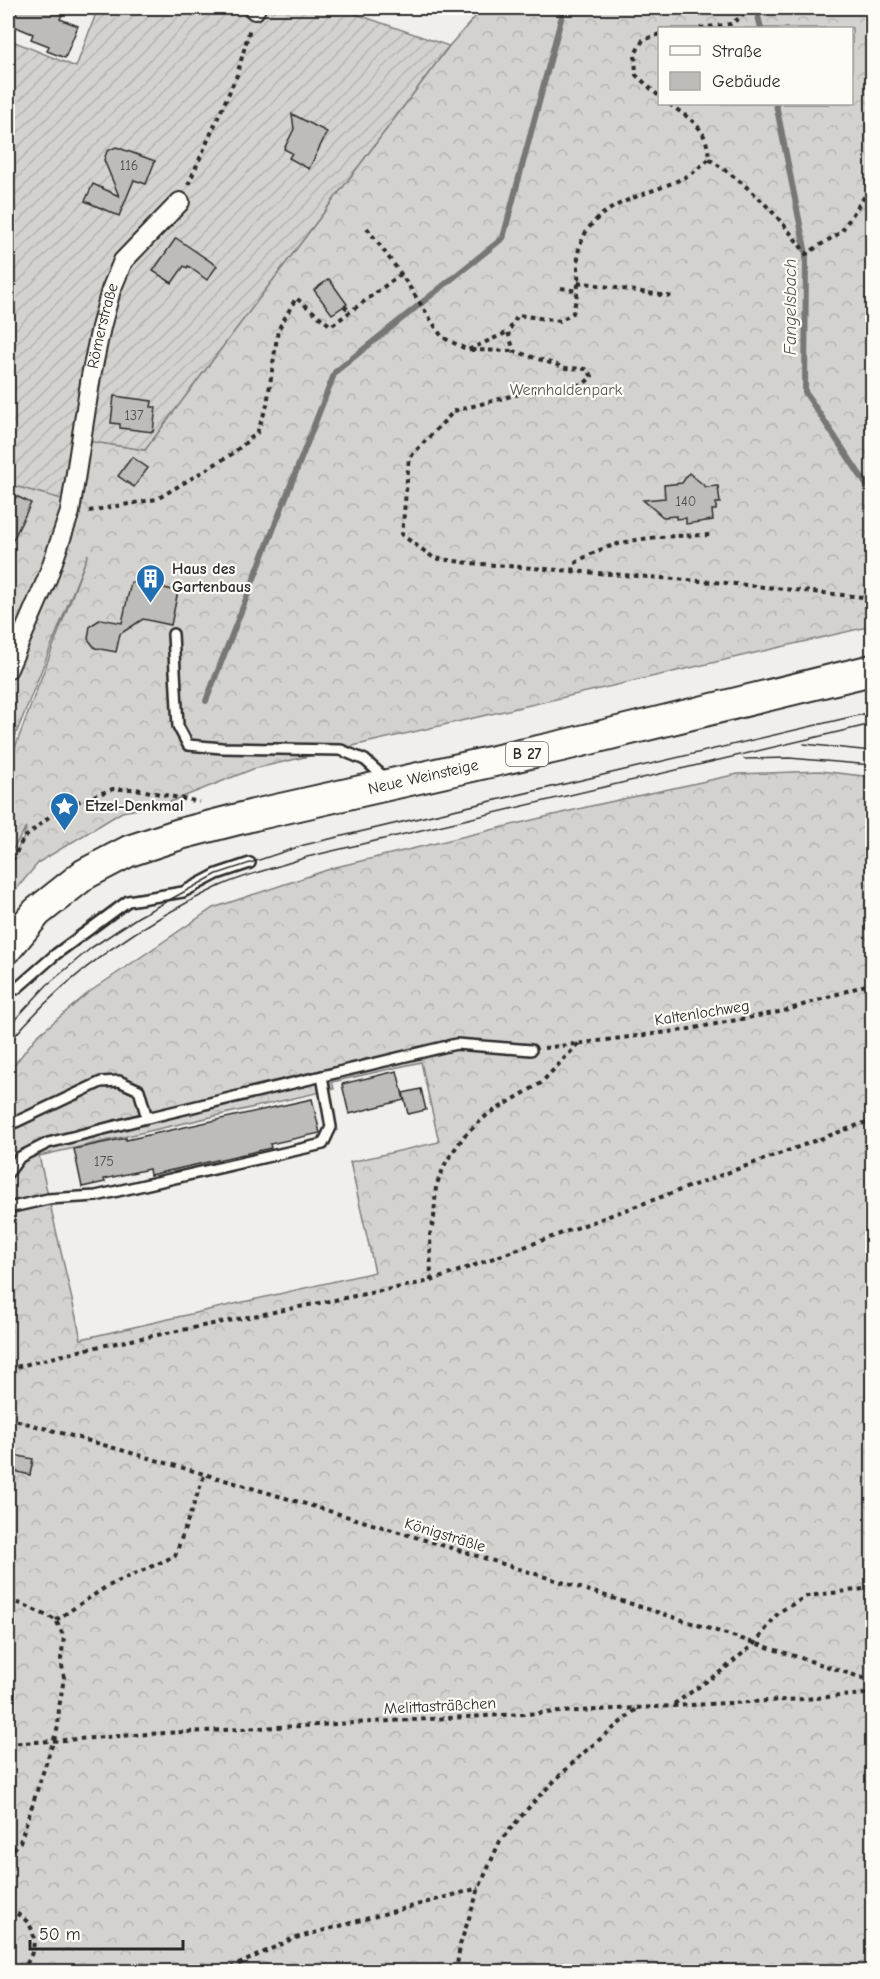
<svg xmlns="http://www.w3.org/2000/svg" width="880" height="1979" font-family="'Comic Neue',sans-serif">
	<defs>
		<pattern id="forest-crowns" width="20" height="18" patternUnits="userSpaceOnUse" patternTransform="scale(1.5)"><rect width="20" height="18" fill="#d3d2cf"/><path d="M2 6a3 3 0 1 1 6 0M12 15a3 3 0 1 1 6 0" fill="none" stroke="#b5b4b2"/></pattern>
		<pattern id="garden-furrows" width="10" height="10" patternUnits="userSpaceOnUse" patternTransform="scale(1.5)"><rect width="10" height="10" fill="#d3d2cf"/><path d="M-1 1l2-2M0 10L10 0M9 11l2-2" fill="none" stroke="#b5b4b2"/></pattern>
	</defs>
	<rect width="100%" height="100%" fill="#f0efeb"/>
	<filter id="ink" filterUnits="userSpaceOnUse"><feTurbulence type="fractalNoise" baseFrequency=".0167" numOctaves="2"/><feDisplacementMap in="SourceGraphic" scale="12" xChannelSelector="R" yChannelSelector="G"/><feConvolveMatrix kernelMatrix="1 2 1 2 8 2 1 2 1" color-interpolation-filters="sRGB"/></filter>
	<g filter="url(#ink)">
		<path fill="url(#forest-crowns)" stroke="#7f7e7d" stroke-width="1.5" fill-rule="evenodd" d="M483,8H872V626L253,769L165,804L122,812L39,862L8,899V865L23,839L26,827L8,858V766L88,554L8,754V498L14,486L75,439L145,450L449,46ZM660,28H852V104H660Z
			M820,771L872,777V1971H8V1073L36,1037L88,993L213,908L336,867L591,806L738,774ZM421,1062L439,1142L350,1162L375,1272L81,1339L39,1156L334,1089L332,1082Z"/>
		<path fill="url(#garden-furrows)" stroke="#7f7e7d" stroke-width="1.5" d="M98,8H344V10L449,46L145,450L75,439L62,499L14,486L8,498V39L76,67Z"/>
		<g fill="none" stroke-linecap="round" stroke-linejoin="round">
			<path stroke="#777775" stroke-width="6" d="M756,8L761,28
				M776,104L806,254L805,392L872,493
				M206,701L335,372L503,238L564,8"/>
		</g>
		<path fill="#bdbcb8" stroke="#2b2b2b" stroke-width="1.5" d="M18,8H45L62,15L60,19L78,26L65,58L47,51L49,46L31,39L33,34L11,25Z
			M292,114L327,132L309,169L289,158L292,153L284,149L294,129Z
			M116,147L155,161L146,184L134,180L119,216L85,201L93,184L119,196L104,160L107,151Z
			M176,238L217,266L207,280L188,266L187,268L184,266L172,283L153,271Z
			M329,279L347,304L332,314L314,290Z
			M114,396L152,401L151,407H156L153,432L120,428V424L111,423Z
			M132,457L148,468L134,487L118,476Z
			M689,473L706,487L718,486L720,503H716V510H712L713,520L686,524V518L676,519V516L663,517L643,500L665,498L664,485L682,483Z
			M16,496L31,503L8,550V512Z
			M149,581H156L164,588L178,591L171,625L143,619L120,634L116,652L95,648L88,639L90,626L101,619L122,623L131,582L142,584Z
			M397,1071L404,1100L349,1114L342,1084Z
			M421,1089L426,1110L408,1114L403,1093Z
			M312,1099L320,1133L270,1144L271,1148L150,1175L149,1169L104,1179L105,1182L82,1187L74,1149L126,1138V1140Z
			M14,1455L33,1459L30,1475L10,1470Z"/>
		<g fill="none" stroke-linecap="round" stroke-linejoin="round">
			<defs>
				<path id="service" d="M173,634L178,726L188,745L222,748L341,750L365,760L387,780
					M8,986L16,989L56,954L128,901L183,892L217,874L250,863
					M8,1124L16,1122L101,1082L119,1081L139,1090L147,1118L456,1044L531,1050
					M8,1173L20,1157L48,1143L147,1118
					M8,1208L48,1199L96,1196L323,1144L331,1127L322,1076"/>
				<g id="minor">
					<path d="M255,10L256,8"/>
					<path id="s1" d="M8,669L47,579L70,512L91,376L101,327L111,290L123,261L180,202"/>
				</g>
				<g id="primary">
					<path id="s2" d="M8,947L37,912L85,874L129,851L180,834L254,815L561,746L872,670"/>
				</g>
			</defs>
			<use href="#service" stroke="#2b2b2b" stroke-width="14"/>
			<use href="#minor" stroke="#2b2b2b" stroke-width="22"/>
			<use href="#primary" stroke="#2b2b2b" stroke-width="34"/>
			<path stroke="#2b2b2b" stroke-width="4" stroke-dasharray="4.5 4.5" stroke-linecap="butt" d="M700,28L731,24L746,13L747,8
				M660,34L643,40L635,54L636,75L660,97
				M669,104C693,121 707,127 709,159C701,166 693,174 683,178C646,197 595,201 580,245C576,256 579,270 578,282C578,292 575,303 573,313L560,321L518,315L508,332L514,351L566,368L586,369L592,376L584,384L527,392L454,411L409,458L402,535L434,558L469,563L726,583L872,598
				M709,159C750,186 778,214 806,254L841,232L872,185
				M188,185L237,75L250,28
				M367,228L401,274L442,337L468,350L508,332
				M578,282L674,297
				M561,288L577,291
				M344,306L350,311
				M471,350L514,351
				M89,511L157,499L232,454L257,433L267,405L278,330L296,298L331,326L401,274
				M573,572L574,564C614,536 665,536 711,535
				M8,869L23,839L58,809L113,789H136L199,802
				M544,1048L684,1030L784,1011L872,983
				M431,1281L430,1235L434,1218L436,1186L446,1162L464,1136L487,1115L541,1083L579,1043
				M8,1369L91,1348L431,1281L872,1120
				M8,1418C298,1499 586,1588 872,1681
				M8,1601L22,1604L56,1620L64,1637L61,1659L64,1678L59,1708L58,1727L20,1842L8,1856
				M56,1620L106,1587L175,1556L205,1473
				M674,1704L723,1670L755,1643L779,1612L807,1596L872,1588
				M8,1744L148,1734L804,1699L865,1694L872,1690
				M8,1911C39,1918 41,1950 20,1972
				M222,1972L292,1939L479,1888
				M456,1972L460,1945L479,1888L500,1841L537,1798L582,1754L638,1708"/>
			<use href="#service" stroke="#fdfcf7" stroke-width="9"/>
			<use href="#minor" stroke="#fdfcf7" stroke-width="18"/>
			<use href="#primary" stroke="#fdfcf7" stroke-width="30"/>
			<path stroke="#2b2b2b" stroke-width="1.5" d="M804,744L872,751
				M744,759L789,758L872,765
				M8,1027L47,985L91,948L138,917L217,874L304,845L872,712
				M8,1044C64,975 140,924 220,886C247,874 278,867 307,857L872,724"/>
		</g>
	</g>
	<defs>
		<symbol id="building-pin" viewBox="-11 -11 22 30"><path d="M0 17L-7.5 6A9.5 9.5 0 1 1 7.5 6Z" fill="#1f6fb2" stroke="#fdfcf7"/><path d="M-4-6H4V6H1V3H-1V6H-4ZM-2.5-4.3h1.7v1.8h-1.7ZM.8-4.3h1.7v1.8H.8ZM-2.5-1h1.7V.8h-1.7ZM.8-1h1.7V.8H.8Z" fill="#fff"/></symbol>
		<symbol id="sight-pin" viewBox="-11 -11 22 30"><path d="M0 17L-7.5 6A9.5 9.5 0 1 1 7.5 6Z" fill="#1f6fb2" stroke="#fdfcf7"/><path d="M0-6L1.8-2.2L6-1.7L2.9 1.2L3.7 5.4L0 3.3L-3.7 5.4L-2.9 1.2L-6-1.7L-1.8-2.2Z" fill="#fff"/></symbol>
	</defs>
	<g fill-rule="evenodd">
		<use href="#building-pin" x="134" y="562" width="33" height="45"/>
		<use href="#sight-pin" x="48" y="790" width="33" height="45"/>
	</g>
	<g text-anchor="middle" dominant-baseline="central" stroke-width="4.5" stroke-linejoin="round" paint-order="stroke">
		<g font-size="14" fill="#504f4e">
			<text x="129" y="165">116</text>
			<text x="134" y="415">137</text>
			<text x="686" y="501">140</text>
			<text x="104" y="1161">175</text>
		</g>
		<rect fill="#fdfcf7" stroke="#6a6a68" stroke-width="1.5" x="506" y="742" width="42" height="24" rx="4.5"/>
		<g font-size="15" font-weight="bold" fill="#2b2b2b">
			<text x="527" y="754">B 27</text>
		</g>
		<g font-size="16" fill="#2b2b2b" stroke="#fdfcf7">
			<text stroke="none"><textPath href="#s1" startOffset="358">Römerstraße</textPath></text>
			<text stroke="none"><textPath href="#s2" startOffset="460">Neue Weinsteige</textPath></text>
			<text transform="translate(702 1013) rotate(-9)">Kaltenlochweg</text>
			<text transform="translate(445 1535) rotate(17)">Königsträßle</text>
			<text transform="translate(440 1706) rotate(-3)">Melittasträßchen</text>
		</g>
		<g font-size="16" fill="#555554" stroke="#fdfcf7">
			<text x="566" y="390">Wernhaldenpark</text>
		</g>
		<g font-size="16" font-weight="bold" fill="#2b2b2b" stroke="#fdfcf7" text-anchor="start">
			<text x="172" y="569">Haus des<tspan x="172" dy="18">Gartenbaus</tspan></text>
			<text x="85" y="806">Etzel-Denkmal</text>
		</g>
		<g font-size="18" font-style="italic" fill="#575756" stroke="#fdfcf7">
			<text transform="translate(790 307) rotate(-90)">Fangelsbach</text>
		</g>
	</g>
	<rect width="880" height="1979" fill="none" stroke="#fdfcf7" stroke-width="30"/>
	<rect x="15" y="15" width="850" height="1949" fill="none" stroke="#2b2b2b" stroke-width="2" filter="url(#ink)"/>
	<rect x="658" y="27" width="195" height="78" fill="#fdfcf7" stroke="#a9a8a5" stroke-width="1.5"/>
	<rect x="670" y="46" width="30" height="9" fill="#fdfcf7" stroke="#a9a8a5" stroke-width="1.5"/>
	<text x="712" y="57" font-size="18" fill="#2b2b2b">Straße</text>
	<rect x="670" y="72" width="30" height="18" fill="#bdbcb8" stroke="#a9a8a5" stroke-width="1.5"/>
	<text x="712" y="87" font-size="18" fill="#2b2b2b">Gebäude</text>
	<path d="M30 1940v9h153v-9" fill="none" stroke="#2b2b2b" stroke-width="3"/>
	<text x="39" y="1940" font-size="18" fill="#2b2b2b" stroke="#fdfcf7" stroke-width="4.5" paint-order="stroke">50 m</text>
</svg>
